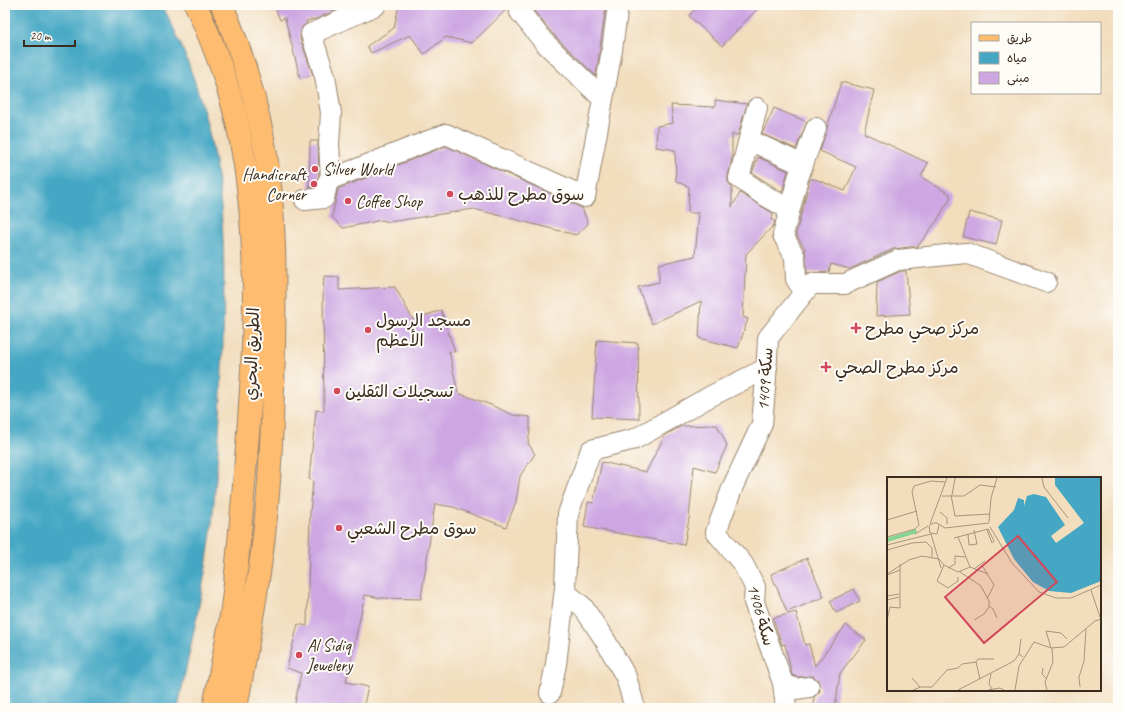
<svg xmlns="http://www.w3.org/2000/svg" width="1123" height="713" font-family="Caveat,'Playpen Sans Arabic',sans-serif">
	<rect width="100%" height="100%" fill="#fdfcf7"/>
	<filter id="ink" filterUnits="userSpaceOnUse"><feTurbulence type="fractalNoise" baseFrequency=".025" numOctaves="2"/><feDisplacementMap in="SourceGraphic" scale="8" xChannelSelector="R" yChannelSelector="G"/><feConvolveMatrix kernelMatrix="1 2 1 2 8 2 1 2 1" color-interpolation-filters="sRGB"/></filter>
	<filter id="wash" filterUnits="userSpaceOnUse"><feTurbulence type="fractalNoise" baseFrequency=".012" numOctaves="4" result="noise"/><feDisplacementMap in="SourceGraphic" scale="16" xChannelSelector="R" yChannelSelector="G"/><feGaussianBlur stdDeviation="0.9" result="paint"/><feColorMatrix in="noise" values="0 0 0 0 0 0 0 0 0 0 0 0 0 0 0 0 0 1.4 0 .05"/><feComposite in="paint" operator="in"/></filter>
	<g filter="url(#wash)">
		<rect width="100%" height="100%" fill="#f2ddbd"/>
		<path fill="#45a7c4" stroke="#406871" d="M5,5H162C189,55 207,113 216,168C226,225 224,288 223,344C221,404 218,464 212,524C205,586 190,647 178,708H5Z"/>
		<g id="blocks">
			<path fill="#cda6e2" d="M274,5H348L316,19L306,21L307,23L302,27L300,38L313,75L300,78L285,18L280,20Z
				M399,5H511L472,43L446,37L424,54L410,35L371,53L367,46L394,28Z
				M535,5H606L596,76L553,34L534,11Z
				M698,5H761L722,46L689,16Z
				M841,82L874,90L864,133L928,163L921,177L950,194V199L936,222L918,246L893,249L850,269L831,264L829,272L807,273L805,249L796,234L810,179H815L845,191L856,167L820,151Z
				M715,100L747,104L738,135L732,134V159L728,176V182L732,187V207L740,193L774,214L771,219L775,222L774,225L746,254L743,317L748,319L738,348L699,338L701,301L652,324L638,287L659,282V264L695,256L699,213H688L689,187L676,181L675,150L656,147L657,126L673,123L671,105L715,107Z
				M774,108L807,122L796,149L762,134Z
				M310,141H318L319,175L315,187L309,188Z
				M446,146L582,208L588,224L576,235L474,209L389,222L382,220L343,228L332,217L338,189Z
				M758,157L788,171L782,192L752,173Z
				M969,212L1002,220L996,245L963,237Z
				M901,271H906L910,314L876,316L877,282Z
				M324,276L339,277V290L395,287L413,320L441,310L455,352L449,351L458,393L491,405L513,415L530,417V431L528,443L535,454L520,476L516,502L506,527L453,507L435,504L421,599L380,598L365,595L346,682L368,687L363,708H294L301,673L287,668L298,624L307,626L310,512L313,481L309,479L316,410L324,411L323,290Z
				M597,340L638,343L639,419L592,417Z
				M717,425L727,445L715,472L694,466L689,519L684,545L584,527L588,502L593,503L602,462L646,472L665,435L682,426Z
				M807,558L824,597L787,612L771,574Z
				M854,589L860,601L836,613L830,601Z
				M796,612L805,645L809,644L815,666L846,625L866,640L840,673L835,708H813L814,697L820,691L818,680L813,676L797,677L792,675L785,644L782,645L773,618Z"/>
		</g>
	</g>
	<g filter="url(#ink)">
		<use href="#blocks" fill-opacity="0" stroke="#96846e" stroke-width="1"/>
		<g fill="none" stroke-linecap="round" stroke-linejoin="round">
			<defs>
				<path id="street" d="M376,5L311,34L325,76L331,113L329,144L331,179L446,134L585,197L612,50L618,5
					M524,5L520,12L544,42L603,99
					M757,108L739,178L762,194L789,209
					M749,140L803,165
					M305,200L324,198L328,181L331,179
					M804,292L796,279L795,257L783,235L798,178L816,128
					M565,592L583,607L605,640L626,677L635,708
					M783,683L795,689L809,687
					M550,693L556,664L565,588L568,514L591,450L635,439L709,397L767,368
					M786,708L783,683L754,602L755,587L743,564L716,532L733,486L762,424L766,378L768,338L811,284H845L898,260L966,253L1046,282"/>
				<path id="primary" d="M196,5C207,30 218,55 226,82C263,197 256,339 246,459C242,511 238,564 231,616C226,647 219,678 214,708
					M222,5C242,52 256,99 265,149C276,213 275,281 274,345C273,399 272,453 267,506C261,574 248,641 236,708"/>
			</defs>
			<use href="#street" stroke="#96846e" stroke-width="22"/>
			<use href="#primary" stroke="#96846e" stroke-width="24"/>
			<use href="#street" stroke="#fff" stroke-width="20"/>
			<use href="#primary" stroke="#febc70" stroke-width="22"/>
		</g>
	</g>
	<g fill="#d1495b" stroke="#fdfcf7" stroke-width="1.5">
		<circle cx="315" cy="169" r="4"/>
		<circle cx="314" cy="184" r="4"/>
		<circle cx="450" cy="194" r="4"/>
		<circle cx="348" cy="201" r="4"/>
		<path d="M854 322h4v4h4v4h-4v4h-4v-4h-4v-4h4z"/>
		<circle cx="368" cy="330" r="4"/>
		<path d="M824 361h4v4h4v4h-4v4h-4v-4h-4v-4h4z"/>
		<circle cx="337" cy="391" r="4"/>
		<circle cx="339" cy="528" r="4"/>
		<circle cx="299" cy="655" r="4"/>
	</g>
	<g text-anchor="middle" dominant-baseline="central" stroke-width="4" stroke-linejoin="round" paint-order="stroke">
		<g font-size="17" fill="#3b2a1e" stroke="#fdfcf7" text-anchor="start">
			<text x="323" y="169">Silver World</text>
			<text x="306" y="174" text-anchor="end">Handicraft<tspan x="306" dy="20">Corner</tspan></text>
			<text x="458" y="194">سوق مطرح للذهب</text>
			<text x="356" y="201">Coffee Shop</text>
			<text x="376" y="320">مسجد الرسول<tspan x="376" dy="20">الأعظم</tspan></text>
			<text x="865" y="328">مركز صحي مطرح</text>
			<text x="835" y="367">مركز مطرح الصحي</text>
			<text x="345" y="391">تسجيلات الثقلين</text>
			<text x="347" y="528">سوق مطرح الشعبي</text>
			<text x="307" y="645">Al Sidiq<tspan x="307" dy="20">Jewelery</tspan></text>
		</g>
		<g font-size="17" fill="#3b2a1e" stroke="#fdfcf7">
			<text transform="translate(252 354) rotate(-88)">الطريق البحري</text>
			<text transform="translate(765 379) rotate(-86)">1409 سكة</text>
			<text transform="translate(761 615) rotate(74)">1406 سكة</text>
		</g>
	</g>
	<g transform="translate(887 477)">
		<rect width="214" height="214" fill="#f2ddbd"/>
		<path d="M29,52L30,56L0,65V61Z" fill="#84d495"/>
		<path d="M168,1H214V104L184,116L162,114L146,105L127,82L111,50L127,33L131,21L137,23V29L140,19L147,17L159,20L178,48L164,59L169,66L197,46L168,8Z" fill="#45a7c4"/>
		<path fill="none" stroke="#a9957d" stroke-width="1" d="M155,1L157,10L181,41M64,18L68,39L103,37M65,18L68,1M55,19H77L93,8L109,10M53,35L60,41V47M0,43L30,34M102,45L104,21L110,1M43,47L60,1M52,48L50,57L43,56L42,49L46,46H50L58,51L102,46M103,50L125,86L152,115L169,121H184L214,108M28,57L41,49M44,57L54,91M81,57L82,68L90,67L87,53M0,60L28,52L32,48L25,15L27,9L44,4L58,5M71,60L83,90L101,97M67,61L101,52L107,64L105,66L100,53M0,68L44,57M0,73L25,66L39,65L45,71V80M52,82L57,88L71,95L83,90M57,88L50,104L61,111L71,104V100M96,90L107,108L100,122M61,91L68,87V79L78,80M87,92L98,84M73,95L94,109L102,124V130L97,137L87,143M0,97L22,83L35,79L52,82M0,98L13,93M204,113L214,143M0,119L12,117M0,123L12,120M102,129L106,132L110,141M0,143L3,130L13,131V87M164,171L159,154L174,156L180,162M132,177L134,162M89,185L93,202M156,191L155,197L160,202M104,197L102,207L105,212M25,201L33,210M193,210L192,200L197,184L199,152M26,213L34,210H45L60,193L71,191L75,187L89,185L91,182H107M71,213L127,184L132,177L136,180M101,213L113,211L117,213M128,213L132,189L147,165L164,171L177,170L208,144L214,142M160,213L158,205L166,185L165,171"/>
		<path fill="#d1495b" fill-opacity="0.15" stroke="#d1495b" stroke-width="2" d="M131,59L170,105L97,166L58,120Z"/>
		<rect width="214" height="214" fill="none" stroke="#3b2a1e" stroke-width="2"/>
	</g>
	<rect width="1123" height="713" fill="none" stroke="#fdfcf7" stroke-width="20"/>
	<rect x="971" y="22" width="130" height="72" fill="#fdfcf7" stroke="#afa8a0"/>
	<rect x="979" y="35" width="20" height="6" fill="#febc70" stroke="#afa8a0"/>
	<text x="1007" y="42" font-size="12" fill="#3b2a1e">طريق</text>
	<rect x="979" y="52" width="20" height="12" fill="#45a7c4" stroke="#afa8a0"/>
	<text x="1007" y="62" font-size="12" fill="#3b2a1e">مياه</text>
	<rect x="979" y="72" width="20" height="12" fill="#cda6e2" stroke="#afa8a0"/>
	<text x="1007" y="82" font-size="12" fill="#3b2a1e">مبنى</text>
	<path d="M24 40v6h51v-6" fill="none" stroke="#3b2a1e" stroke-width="2"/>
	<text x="30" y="40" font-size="12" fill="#3b2a1e" stroke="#fdfcf7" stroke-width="3" paint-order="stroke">20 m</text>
</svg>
